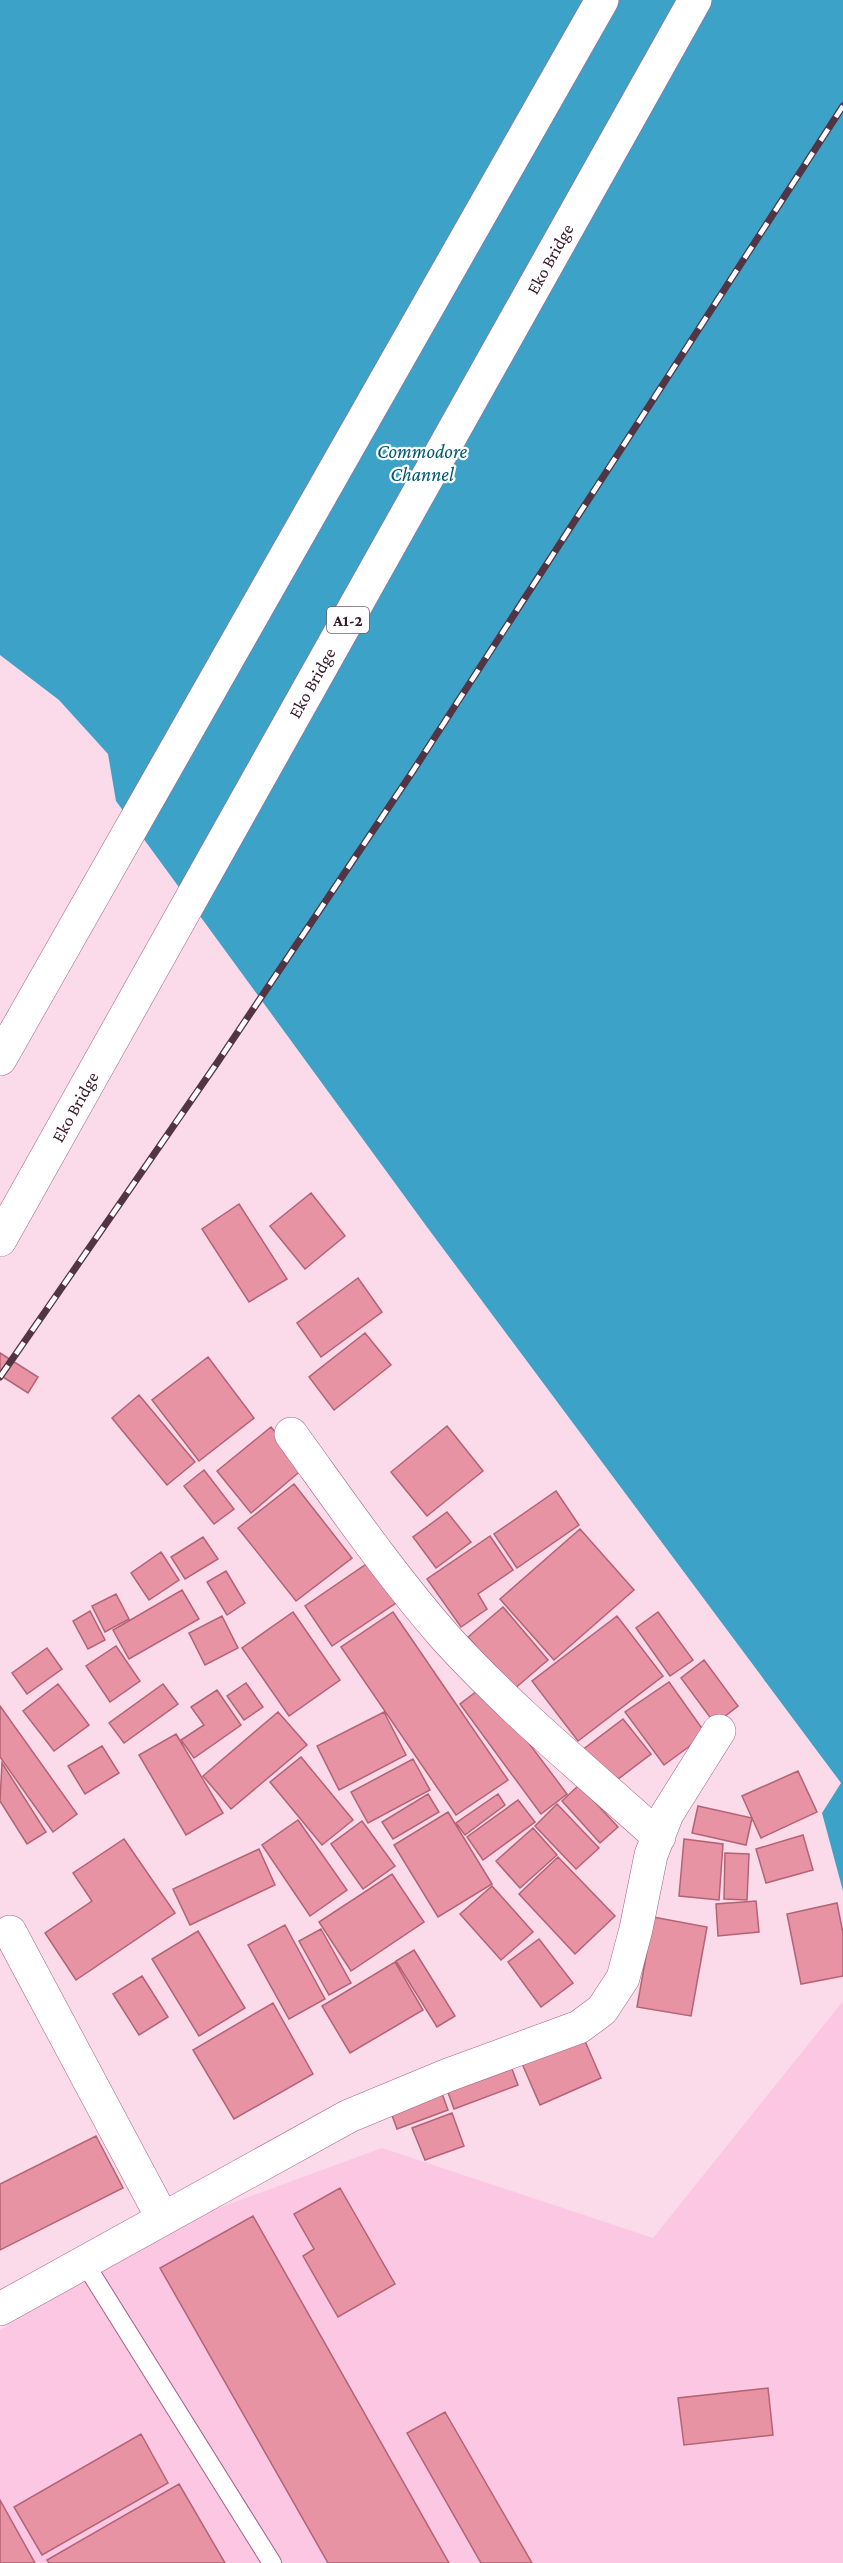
<svg xmlns="http://www.w3.org/2000/svg" width="843" height="2563" font-family="'Crimson Pro',serif">
	<rect width="100%" height="100%" fill="#fbdaea"/>
	<path fill="#fcc7e2" d="M843,2001V2563H0V2330L189,2219L382,2148L653,2238Z"/>
	<path fill="#3ca2c7" d="M0,0H843V1891L822,1813L841,1783L427,1227L116,801L108,754L59,700L0,655Z"/>
	<path fill="#e893a4" stroke="#b36375" stroke-width="1.5" d="M311,1193L345,1236L305,1269L270,1226Z
		M239,1204L287,1279L249,1302L202,1229Z
		M358,1278L382,1312L321,1357L297,1323Z
		M365,1333L391,1365L334,1410L309,1377Z
		M0,1353L38,1377L28,1393L0,1375Z
		M208,1357L254,1418L199,1461L152,1400Z
		M139,1395L195,1462L167,1485L112,1418Z
		M447,1426L483,1471L427,1516L391,1472Z
		M271,1427L304,1468L251,1513L217,1471Z
		M204,1470L234,1509L214,1524L184,1486Z
		M294,1484L352,1558L296,1601L238,1528Z
		M556,1491L579,1525L517,1568L494,1534Z
		M447,1512L471,1542L436,1568L413,1537Z
		M580,1529L634,1590L554,1660L500,1599Z
		M490,1536L513,1570L478,1594L487,1609L461,1627L427,1579Z
		M203,1537L218,1559L185,1579L171,1557Z
		M161,1552L179,1580L149,1600L131,1573Z
		M378,1556L405,1597L332,1646L305,1606Z
		M226,1571L245,1603L227,1615L207,1582Z
		M182,1590L199,1619L129,1659L113,1630Z
		M116,1594L129,1619L105,1632L92,1606Z
		M503,1607L548,1660L513,1690L468,1637Z
		M90,1611L105,1640L88,1649L73,1621Z
		M293,1612L340,1680L289,1716L242,1648Z
		M393,1612L508,1780L456,1815L341,1647Z
		M658,1612L693,1660L670,1676L636,1628Z
		M222,1616L238,1648L205,1665L189,1633Z
		M617,1616L663,1676L578,1741L532,1681Z
		M116,1646L140,1681L110,1702L86,1666Z
		M47,1648L62,1669L27,1694L12,1673Z
		M704,1660L738,1706L715,1724L681,1678Z
		M669,1682L706,1734L664,1765L625,1712Z
		M246,1683L263,1707L244,1720L227,1696Z
		M58,1684L89,1725L54,1751L23,1711Z
		M163,1684L178,1704L124,1743L109,1723Z
		M485,1685L567,1794L541,1814L460,1704Z
		M217,1690L241,1725L194,1758L181,1740L204,1725L191,1707Z
		M0,1706L77,1814L53,1832L0,1757Z
		M278,1712L307,1745L231,1809L203,1776Z
		M384,1712L406,1755L339,1790L317,1746Z
		M623,1719L651,1754L609,1786L581,1751Z
		M176,1734L223,1813L186,1835L139,1755Z
		M102,1746L119,1773L85,1794L68,1766Z
		M301,1757L353,1820L322,1845L270,1782Z
		M413,1759L430,1790L368,1823L351,1792Z
		M2,1763L46,1832L27,1844L0,1801Z
		M798,1771L817,1812L761,1838L742,1796Z
		M579,1785L618,1827L600,1843L562,1801Z
		M428,1794L439,1812L393,1839L382,1822Z
		M498,1794L505,1805L465,1835L456,1823Z
		M518,1800L535,1822L483,1860L467,1837Z
		M557,1804L599,1848L576,1869L535,1826Z
		M698,1806L752,1818L746,1845L692,1833Z
		M448,1812L492,1884L438,1917L394,1845Z
		M298,1820L347,1890L310,1916L262,1845Z
		M362,1821L395,1866L363,1889L331,1844Z
		M533,1828L557,1855L520,1888L496,1861Z
		M803,1835L813,1870L766,1883L756,1849Z
		M124,1839L175,1913L76,1980L45,1933L92,1901L73,1873Z
		M684,1839L723,1844L719,1900L679,1896Z
		M259,1849L275,1885L190,1925L173,1889Z
		M725,1853L749,1854L747,1900L724,1899Z
		M558,1857L615,1916L575,1954L519,1894Z
		M392,1874L424,1922L351,1971L319,1922Z
		M492,1886L533,1932L501,1960L460,1914Z
		M756,1901L759,1932L718,1936L716,1904Z
		M837,1903L843,1933V1976L801,1984L787,1914Z
		M653,1917L707,1927L691,2016L637,2007Z
		M285,1925L325,1999L289,2019L248,1945Z
		M321,1929L351,1983L329,1995L299,1941Z
		M198,1931L245,2008L199,2036L152,1959Z
		M539,1939L573,1983L541,2007L508,1962Z
		M414,1950L455,2016L437,2027L396,1961Z
		M395,1962L423,2010L350,2053L322,2006Z
		M142,1976L168,2017L139,2035L113,1994Z
		M273,2003L313,2074L234,2119L193,2050Z
		M581,2032L601,2078L540,2105L520,2059Z
		M509,2061L518,2085L454,2109L445,2084Z
		M440,2088L448,2110L397,2129L389,2107Z
		M452,2113L464,2146L425,2160L412,2128Z
		M96,2136L123,2188L0,2250V2184Z
		M340,2188L395,2284L338,2317L303,2256L314,2249L294,2214Z
		M253,2216L449,2563H328L160,2268Z
		M768,2388L773,2435L684,2445L678,2398Z
		M445,2412L532,2563H481L407,2433Z
		M141,2434L168,2483L42,2555L14,2507Z
		M179,2484L225,2563H49L47,2560Z
		M0,2500L35,2563H0Z"/>
	<g fill="none" stroke-linecap="round" stroke-linejoin="round">
		<defs>
			<path id="service" d="M84,2262L272,2563"/>
			<path id="minor" d="M291,1434C341,1503 389,1573 445,1637C510,1709 587,1772 659,1837
				M10,1932L163,2219
				M0,2309L349,2116L448,2075L579,2027L602,2010L623,1978L636,1929L651,1855L667,1814L719,1731"/>
			<path id="motorway" d="M0,1059L602,0
				M0,1240L695,0"/>
		</defs>
		<use href="#service" stroke="#a86188" stroke-width="20"/>
		<use href="#minor" stroke="#a86188" stroke-width="34"/>
		<use href="#motorway" stroke="#a86188" stroke-width="34"/>
		<use href="#service" stroke="#fff" stroke-width="18"/>
		<use href="#minor" stroke="#fff" stroke-width="33"/>
		<use href="#motorway" stroke="#fff" stroke-width="33"/>
		<defs>
			<path id="rail" d="M0,1377L217,1063L411,774L843,106"/>
		</defs>
		<use href="#rail" stroke="#533445" stroke-width="7"/>
		<use href="#rail" stroke="#fff" stroke-width="4.5" stroke-dasharray="14" stroke-linecap="butt"/>
	</g>
	<g text-anchor="middle" dominant-baseline="central" stroke-width="4.5" stroke-linejoin="round" paint-order="stroke">
		<rect fill="#fff" stroke="#735e6a" stroke-width="1.5" x="327" y="607" width="42" height="26" rx="4.5"/>
		<g font-size="16" font-weight="bold" fill="#37192a">
			<text x="348" y="620">A1-2</text>
		</g>
		<g font-size="18" fill="#37192a" stroke="#fff">
			<text transform="translate(550 259) rotate(-61)">Eko Bridge</text>
			<text transform="translate(312 683) rotate(-61)">Eko Bridge</text>
			<text transform="translate(75 1107) rotate(-61)">Eko Bridge</text>
		</g>
		<g font-size="20" font-style="italic" fill="#015872" stroke="#fff">
			<text x="422" y="451">Commodore<tspan x="422" dy="23">Channel</tspan></text>
		</g>
	</g>
</svg>
